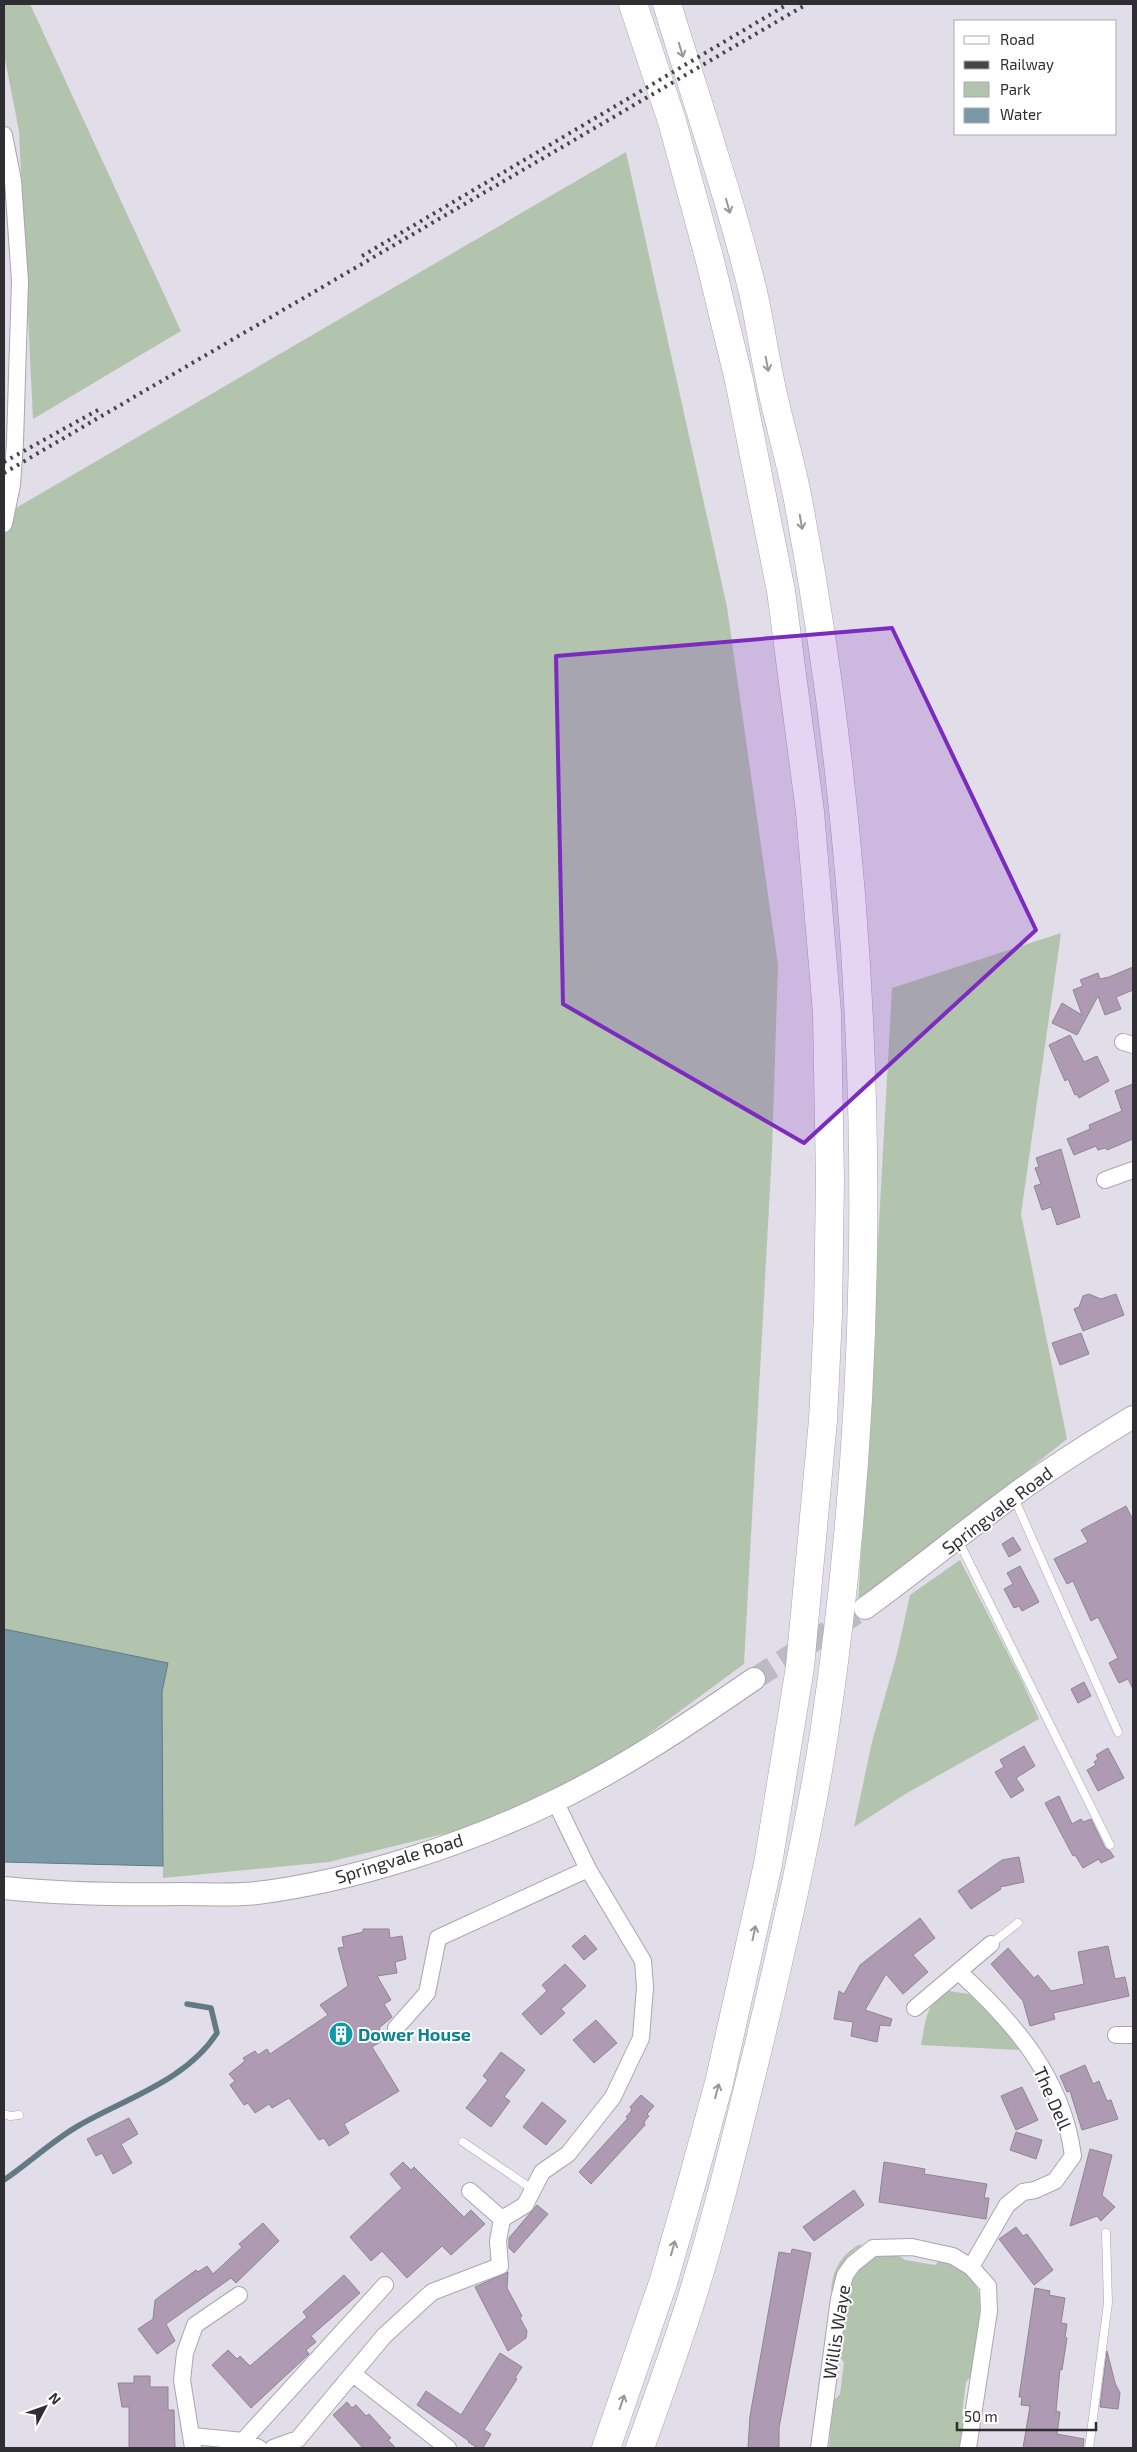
<svg xmlns="http://www.w3.org/2000/svg" width="1137" height="2452" font-family="'Exo 2',sans-serif">
	<rect width="100%" height="100%" fill="#e1dde9"/>
	<path fill="#b2c4ad" d="M4,4H30L181,331L33,419L19,131L4,54Z
		M626,152L727,607L778,965L772,1151L744,1664L635,1744L559,1792L472,1827L329,1862L163,1878L162,1692L168,1663L4,1629V515Z
		M1061,933L1021,1214L1067,1439L858,1605L892,988Z
		M960,1560L1023,1683L1039,1719L907,1793L854,1827L872,1742L897,1654L910,1595Z
		M949,1991L969,1994L1001,2025L1019,2050L921,2045C926,2021 925,2003 949,1991Z
		M860,2244L861,2246C845,2257 835,2272 833,2291H831C833,2269 841,2255 860,2244Z
		M896,2254L905,2260L935,2265L941,2260C955,2265 970,2273 977,2288C985,2303 974,2356 971,2376L966,2382L962,2414L966,2422L961,2448H829L833,2401L840,2394L844,2362L839,2357C843,2335 846,2277 863,2264C872,2256 884,2255 896,2254Z"/>
	<path fill="#7999a7" stroke="#637984" d="M4,1629L168,1663L162,1692L163,1866L4,1862Z"/>
	<g fill="none" stroke-linecap="round" stroke-linejoin="round">
		<path stroke="#637984" stroke-width="5.5" d="M4,2180C29,2163 52,2141 78,2126C126,2098 186,2081 217,2033L211,2008L187,2004"/>
	</g>
	<path fill="#ae9bb3" stroke="#8e8690" d="M1133,967V990L1116,997L1121,1009L1105,1015L1098,996L1077,1035L1052,1023L1062,1003L1082,1015L1073,990L1083,986L1080,980L1098,973L1100,979L1109,977Z
		M1070,1035L1084,1062L1097,1056L1109,1081L1079,1098L1077,1094L1075,1095L1068,1079L1065,1081L1049,1045Z
		M1133,1084V1139L1107,1150L1105,1148L1098,1150L1096,1146L1074,1155L1067,1139L1090,1129L1089,1125L1122,1111L1115,1091Z
		M1061,1149L1080,1217L1057,1225L1051,1207L1042,1210L1034,1186L1041,1184L1035,1168L1039,1167L1036,1158Z
		M1089,1294L1101,1299L1116,1294L1124,1315L1083,1331L1074,1309L1079,1307L1083,1296Z
		M1081,1333L1089,1354L1060,1365L1052,1343Z
		M1126,1506L1133,1520V1689L1128,1679L1119,1683L1109,1663L1118,1658L1098,1617L1091,1621L1073,1581L1067,1584L1054,1559L1088,1542L1081,1530Z
		M1013,1537L1021,1550L1009,1557L1002,1544Z
		M1020,1566L1039,1602L1022,1611L1019,1606L1014,1608L1004,1589L1013,1584L1007,1573Z
		M1084,1682L1091,1696L1078,1703L1071,1689Z
		M1024,1746L1035,1766L1016,1778L1024,1790L1011,1798L995,1772L1004,1767L1000,1760Z
		M1108,1748L1124,1778L1098,1791L1087,1770L1096,1765L1094,1762L1098,1759L1096,1755Z
		M1059,1796L1072,1824L1081,1819L1083,1822L1091,1819L1105,1848L1110,1851L1114,1857L1101,1863L1099,1859L1083,1868L1075,1855L1073,1856L1045,1803Z
		M1019,1857L1024,1882L1000,1887L1001,1889L971,1909L958,1891L1002,1860Z
		M920,1918L935,1938L913,1955L928,1972L903,1994L886,1974L865,2010L892,2019L890,2026L880,2025L877,2042L851,2036L853,2022L834,2019L839,1991L844,1994L860,1965Z
		M363,1929H389L390,1938L402,1936L406,1959L395,1962L397,1973L377,1976L391,2000L384,2004L392,2017L379,2028L385,2039L372,2047L399,2091L344,2124L349,2133L329,2146L324,2138L319,2140L289,2098L272,2108L269,2104L255,2113L248,2103L244,2105L230,2085L235,2081L229,2074L245,2061L243,2058L255,2051L258,2055L267,2049L270,2054L328,2015L320,2005L348,1986L338,1948L344,1947L342,1937L363,1932Z
		M585,1935L597,1949L584,1960L572,1946Z
		M1108,1946L1115,1979L1125,1977L1129,1996L1053,2013L1055,2019L1030,2026L1023,2001L991,1964L1008,1948L1034,1978L1038,1975L1051,1991L1084,1984L1078,1952Z
		M565,1964L586,1986L561,2009L565,2013L541,2035L522,2014L547,1991L542,1985Z
		M596,2020L617,2043L594,2063L573,2040Z
		M501,2052L525,2070L504,2097L510,2101L491,2127L466,2108L488,2080L483,2076Z
		M1085,2065L1093,2084L1099,2081L1107,2101L1111,2100L1118,2119L1082,2130L1070,2091L1067,2092L1060,2076Z
		M1022,2087L1038,2120L1016,2130L1001,2096Z
		M641,2095L654,2106L647,2114L649,2116L644,2122L645,2125L591,2184L579,2172L628,2118L626,2117L632,2110L630,2107Z
		M542,2102L566,2121L546,2145L523,2127Z
		M129,2118L138,2134L121,2144L132,2163L113,2174L102,2153L96,2156L87,2139Z
		M1016,2132L1042,2140L1036,2159L1010,2150Z
		M1090,2149L1112,2155L1102,2195L1115,2207L1101,2221L1097,2216L1070,2226Z
		M403,2162L411,2170L414,2167L464,2217L471,2210L485,2224L451,2255L442,2246L407,2278L382,2251L371,2261L350,2237L402,2188L390,2174Z
		M884,2162L925,2169L924,2174L987,2184L984,2198H989L986,2219L879,2202Z
		M854,2190L864,2205L814,2241L803,2227Z
		M537,2205L548,2214L514,2253L509,2248V2238Z
		M263,2223L279,2241L236,2283L231,2278L166,2324L175,2341L157,2354L138,2329L153,2319L155,2300L196,2270L198,2272L207,2266L213,2274L242,2247L239,2244Z
		M1016,2227L1023,2236L1027,2234L1053,2270L1034,2285L999,2239Z
		M792,2249L811,2253L779,2428V2448H748L750,2416L779,2252L791,2254Z
		M508,2272L507,2288L522,2316L520,2318L527,2331L526,2338L508,2351L475,2287Z
		M344,2275L360,2293L311,2336L316,2342L306,2350L309,2354L251,2408L212,2365L228,2350L237,2359L240,2356L250,2366L307,2317L303,2312Z
		M1035,2288L1050,2291L1049,2295L1065,2298L1061,2323L1067,2324L1065,2337L1067,2338L1062,2370L1060,2369L1056,2411L1060,2412L1057,2434L1084,2439L1083,2448H1023L1030,2406L1021,2405L1022,2397H1019Z
		M1107,2351L1115,2383L1120,2393L1118,2409L1100,2407Z
		M500,2353L522,2367L515,2378L517,2379L484,2430L491,2434L483,2448H478L468,2442L469,2441L417,2405L426,2391L461,2415Z
		M134,2376H150V2387H168V2410H174L175,2448H129V2407H122L118,2383H134Z
		M347,2402L352,2408L356,2405L366,2416L369,2414L391,2438L388,2440L396,2448H363L333,2415Z"/>
	<g fill="none" stroke-linecap="round" stroke-linejoin="round">
		<path stroke="#bdbac4" stroke-width="22" stroke-dasharray="22 11" stroke-linecap="butt" d="M754,1679L865,1608"/>
		<defs>
			<path id="lane" d="M1014,1498L1118,1732
				M958,1540L1110,1845
				M991,1944L1018,1923
				M4,2114L10,2116L19,2115
				M463,2142L532,2189
				M1089,2448L1108,2303L1106,2233"/>
			<path id="street" d="M4,135L13,181L20,281L15,442L12,485L4,524
				M1123,1042L1133,1045
				M1105,1180L1133,1170
				M959,1972C1015,2023 1063,2079 1073,2156L1055,2181L1035,2190L1023,2192L1007,2205L971,2267
				M915,2008L991,1944
				M396,2028L427,1993L438,1938L588,1869
				M1116,2035H1133
				M470,2191L502,2219L525,2205L542,2172L568,2154L613,2097L641,2038L645,1987L643,1961L588,1869L555,1801
				M353,2374L448,2448
				M193,2436L243,2441L259,2448
				M243,2441L385,2285
				M193,2448L182,2380L185,2353L195,2325L239,2295
				M273,2448L298,2439L384,2336L432,2292L500,2266L498,2241L502,2219
				M819,2448L839,2299L845,2275L853,2264L873,2248L912,2247L953,2256L971,2267L988,2286L989,2311L968,2448"/>
			<path id="secondary" d="M865,1608C915,1572 962,1533 1011,1497C1050,1468 1092,1442 1133,1417
				M4,1888C64,1894 124,1895 184,1894C208,1894 233,1896 257,1893C354,1881 467,1844 555,1801C625,1767 690,1723 754,1679"/>
			<path id="highway" d="M606,2448L664,2280L692,2182L719,2083L768,1864L800,1667L823,1420L828,1315L830,1179L827,1013L810,812L781,591L739,380L709,257L672,121L633,4
				M640,2448C658,2397 677,2346 693,2294C719,2210 739,2125 760,2040C784,1938 808,1837 824,1734C885,1328 874,903 798,500C791,463 780,427 772,390C765,358 760,324 753,292C729,195 696,99 667,4"/>
		</defs>
		<use href="#lane" stroke="#a9a5b1" stroke-width="9"/>
		<use href="#street" stroke="#a9a5b1" stroke-width="18"/>
		<use href="#secondary" stroke="#a9a5b1" stroke-width="24"/>
		<use href="#highway" stroke="#a9a5b1" stroke-width="29"/>
		<use href="#lane" stroke="#fff" stroke-width="8"/>
		<use href="#street" stroke="#fff" stroke-width="16"/>
		<use href="#secondary" stroke="#fff" stroke-width="22"/>
		<use href="#highway" stroke="#fff" stroke-width="28"/>
		<path stroke="#46454a" stroke-width="4" stroke-dasharray="2.5 5" stroke-linecap="butt" d="M362,256L788,4
			M4,462L98,410
			M4,473L807,4"/>
	</g>
	<defs><path id="oneway-shaft" d="M-6 0H5M1.5-3L5.5 0L1.5 3" fill="none" stroke-width="1.6" stroke-linecap="round" stroke-linejoin="round" transform="scale(1.25)"/></defs>
	<g stroke="#979698">
		<use href="#oneway-shaft" transform="translate(681 50) rotate(73)"/>
		<use href="#oneway-shaft" transform="translate(728 206) rotate(74)"/>
		<use href="#oneway-shaft" transform="translate(767 364) rotate(79)"/>
		<use href="#oneway-shaft" transform="translate(801 522) rotate(80)"/>
		<use href="#oneway-shaft" transform="translate(754 1933) rotate(-78)"/>
		<use href="#oneway-shaft" transform="translate(717 2091) rotate(-75)"/>
		<use href="#oneway-shaft" transform="translate(673 2248) rotate(-74)"/>
		<use href="#oneway-shaft" transform="translate(622 2402) rotate(-71)"/>
	</g>
	<path fill="#7b2cbf" fill-opacity="0.2" stroke="#7b2cbf" stroke-width="4" stroke-linejoin="round" d="M892,628L1036,930L804,1143L563,1004L556,656Z"/>
	<defs>
		<symbol id="building-disc" viewBox="-11 -11 22 22"><circle r="9.5" fill="#0f9aa8" stroke="#fff"/><path d="M-4-6H4V6H1V3H-1V6H-4ZM-2.5-4.3h1.7v1.8h-1.7ZM.8-4.3h1.7v1.8H.8ZM-2.5-1h1.7V.8h-1.7ZM.8-1h1.7V.8H.8Z" fill="#fff"/></symbol>
	</defs>
	<g fill-rule="evenodd">
		<use href="#building-disc" x="327" y="2020" width="28" height="28"/>
	</g>
	<g text-anchor="middle" dominant-baseline="central" stroke-width="4" stroke-linejoin="round" paint-order="stroke">
		<g font-size="18" fill="#2f2e32" stroke="#fff">
			<text transform="translate(997 1510) rotate(-37)">Springvale Road</text>
			<text transform="translate(399 1858) rotate(-17)">Springvale Road</text>
			<text transform="translate(1053 2098) rotate(66)">The Dell</text>
			<text transform="translate(836 2332) rotate(-81)">Willis Waye</text>
		</g>
		<g font-size="18" font-weight="bold" fill="#0d838f" stroke="#fff" text-anchor="start">
			<text x="358" y="2034">Dower House</text>
		</g>
	</g>
	<rect width="1137" height="2452" fill="none" stroke="#2f2e32" stroke-width="10"/>
	<rect x="954" y="20" width="162" height="115" fill="#ffffff" stroke="#acabad"/>
	<rect x="964" y="36" width="25" height="8" fill="#ffffff" stroke="#acabad"/>
	<text x="1000" y="45" font-size="15" fill="#2f2e32">Road</text>
	<rect x="964" y="61" width="25" height="8" fill="#46454a" stroke="#acabad"/>
	<text x="1000" y="70" font-size="15" fill="#2f2e32">Railway</text>
	<rect x="964" y="82" width="25" height="15" fill="#b2c4ad" stroke="#acabad"/>
	<text x="1000" y="95" font-size="15" fill="#2f2e32">Park</text>
	<rect x="964" y="108" width="25" height="15" fill="#7999a7" stroke="#acabad"/>
	<text x="1000" y="120" font-size="15" fill="#2f2e32">Water</text>
	<g transform="translate(45 2407) rotate(49)" stroke="#ffffff" stroke-width="4" paint-order="stroke">
	<path d="M0-4L9 19L0 12L-9 19Z" fill="#2f2e32"/>
	<text y="-8" font-size="14" font-weight="bold" text-anchor="middle" fill="#2f2e32">N</text>
	</g>
	<path d="M957 2422v8h139v-8" fill="none" stroke="#2f2e32" stroke-width="2.5"/>
	<text x="964" y="2422" font-size="15" fill="#2f2e32" stroke="#ffffff" stroke-width="4" paint-order="stroke">50 m</text>
</svg>
